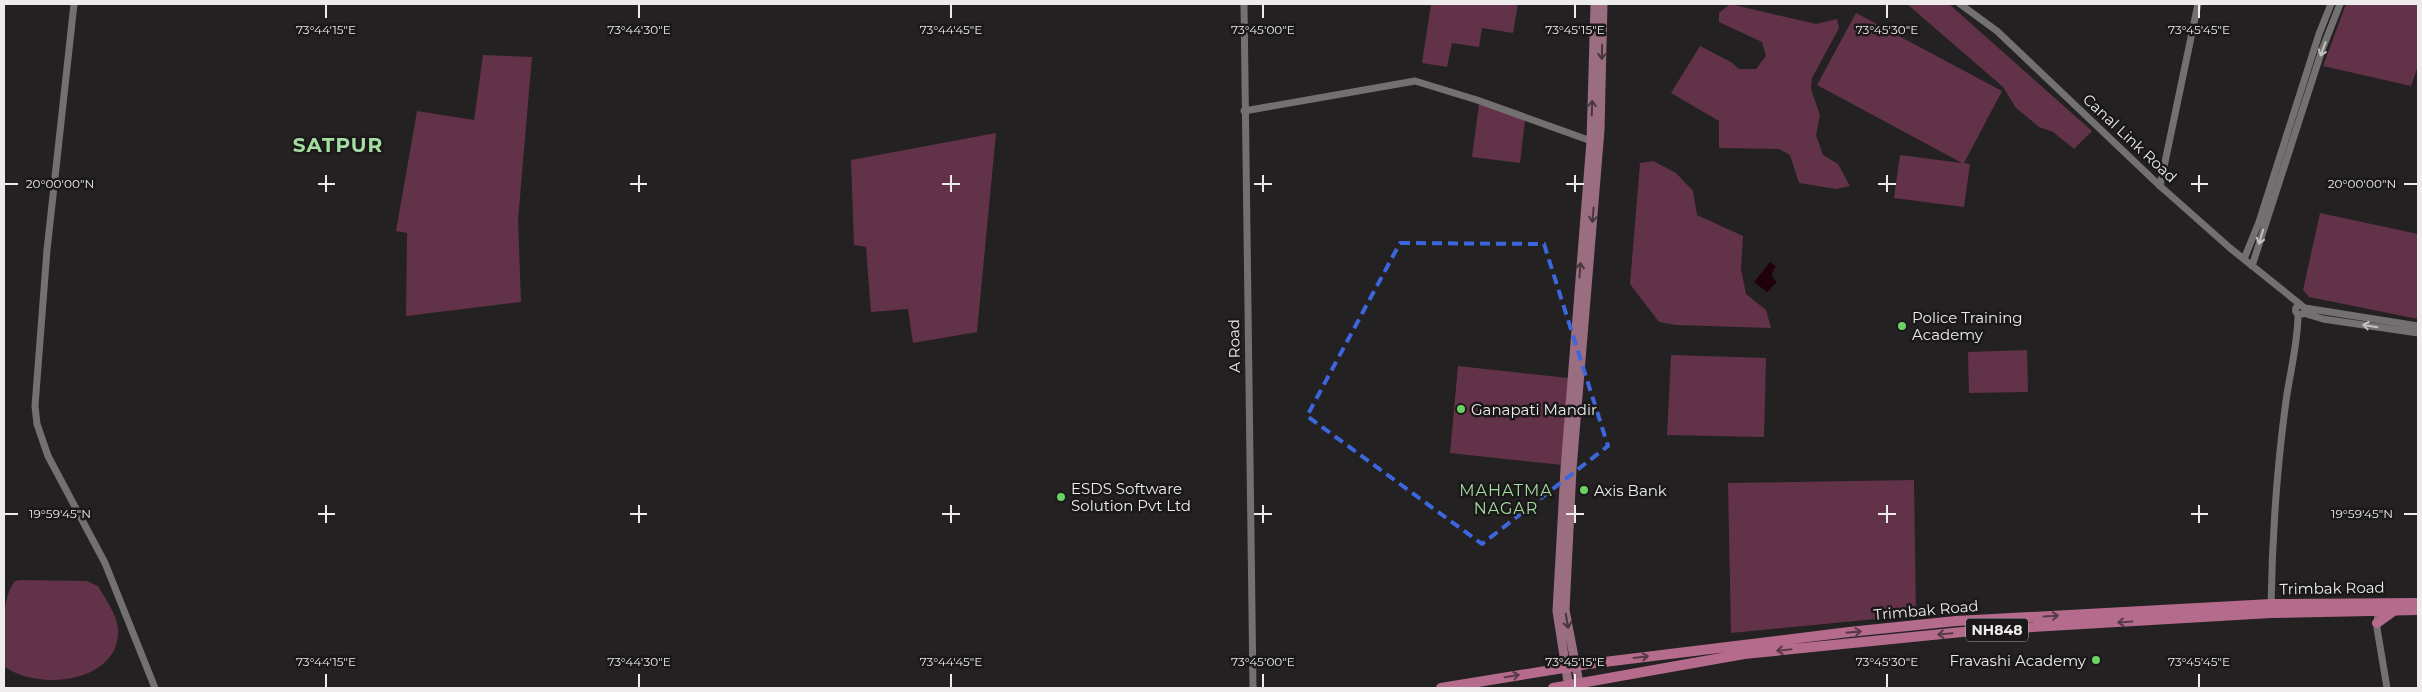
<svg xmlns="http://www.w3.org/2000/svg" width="2422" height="692" font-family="Montserrat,sans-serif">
	<rect width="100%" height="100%" fill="#242122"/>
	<path fill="#623248" d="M1431,4H1518L1513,33L1482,28L1479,47L1452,43L1447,67L1422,63Z
		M1730,4L1816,24L1837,19L1839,28L1812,78L1811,89L1820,115L1816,135L1823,155L1838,164L1850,186L1836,189L1799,183L1790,155L1779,149L1719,148V121L1671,93L1700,46L1731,62L1739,69H1756L1766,56L1762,42L1719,22V13Z
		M1907,4H1949L2092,131L2074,149L2053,132L2039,127L2016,108L2003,87Z
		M2346,4H2418V66L2411,86L2323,66Z
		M1856,13L2002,91L1964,163L1970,164L1964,207L1894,198L1900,155L1962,163L1817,85Z
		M483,55L532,57L518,220L521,302L406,316L407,233L396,231L417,111L474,120Z
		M1479,104L1525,120L1520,163L1472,157Z
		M996,133L977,332L913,343L908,309L871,312L866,247L854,245L851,160Z
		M1653,161L1676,173L1693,191L1697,215L1743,236L1741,269L1746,294L1766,310L1771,328L1676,325L1659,322L1630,284L1640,163Z
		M2320,213L2418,234V319L2309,297L2303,290Z
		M2027,350L2028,392L1969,393L1968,352Z
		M1671,355L1766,358L1764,437L1667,435Z
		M1458,366L1568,378L1562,465L1450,453Z
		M1914,480L1916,615L1731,633L1728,483Z
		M20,580L87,581L98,586C105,598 116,613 118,628C122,683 37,692 4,666C4,642 0,599 15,581Z"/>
	<path fill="#21000e" d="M1770,262L1776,266L1772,273L1773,278L1777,282L1767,292L1754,282Z"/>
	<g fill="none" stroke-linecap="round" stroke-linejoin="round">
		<path stroke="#737071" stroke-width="7" d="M74,4L47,250L35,406L37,424L48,456L105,563L155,688
			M1244,4L1253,688
			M1960,4L1997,31L2160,186L2230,248L2301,305
			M1244,111L1415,81L1477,100L1594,142
			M2160,186L2198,4
			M2244,259L2259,222L2319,34L2331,4
			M2252,266L2322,50L2340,4
			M2295.5 310a4.5 4.5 0 1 1 9 0a4.5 4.5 0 1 1-9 0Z
			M2305,308L2418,326
			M2303,313L2323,319L2418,333
			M2271,607C2272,541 2277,467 2286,401C2290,372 2298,343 2298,314
			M2378,607L2377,628L2387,688"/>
		<path stroke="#9b6d81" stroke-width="9" d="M1569,688L1557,611L1565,469L1591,141L1595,4
			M1580,688L1565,610L1572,469L1600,130L1603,4"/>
		<path stroke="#b56b8c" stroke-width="10" d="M2377,623L2395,610
			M1441,688L1588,664L1849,632L1956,621L2271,604L2418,603
			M1553,688L1744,654L1982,630L2271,613L2418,610"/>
	</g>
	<defs><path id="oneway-shaft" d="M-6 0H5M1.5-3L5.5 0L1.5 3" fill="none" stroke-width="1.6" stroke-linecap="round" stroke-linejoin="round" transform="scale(1.25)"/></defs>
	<g stroke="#c2c0c1">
		<use href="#oneway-shaft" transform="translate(2323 49) rotate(110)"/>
		<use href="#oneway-shaft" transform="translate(2261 237) rotate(107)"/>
		<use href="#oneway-shaft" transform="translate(2370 326) rotate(-171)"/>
	</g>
	<g stroke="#47363d">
		<use href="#oneway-shaft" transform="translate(1602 52) rotate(91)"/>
		<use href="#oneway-shaft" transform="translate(1592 108) rotate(-88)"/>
		<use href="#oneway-shaft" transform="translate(1593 215) rotate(95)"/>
		<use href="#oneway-shaft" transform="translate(1580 270) rotate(-86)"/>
		<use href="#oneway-shaft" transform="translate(1567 621) rotate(80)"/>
	</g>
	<g stroke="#583947">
		<use href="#oneway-shaft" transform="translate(2051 616) rotate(-3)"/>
		<use href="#oneway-shaft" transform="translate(2125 622) rotate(176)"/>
		<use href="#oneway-shaft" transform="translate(1854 632) rotate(-6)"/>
		<use href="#oneway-shaft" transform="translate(1945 634) rotate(175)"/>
		<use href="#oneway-shaft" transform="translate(1784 650) rotate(174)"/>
		<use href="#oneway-shaft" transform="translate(1641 657) rotate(-7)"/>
		<use href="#oneway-shaft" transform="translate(1512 676) rotate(-9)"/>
	</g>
	<path fill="none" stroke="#3c66db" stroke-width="4" stroke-dasharray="10 6" stroke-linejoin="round" d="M1400,243L1544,244L1608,446L1482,544L1307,416Z"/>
	<path fill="none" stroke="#edebec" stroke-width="2" d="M326,5V18M639,5V18M951,5V18M1263,5V18M1575,5V18M1887,5V18M2199,5V18M326,175V192M639,175V192M951,175V192M1263,175V192M1575,175V192M1887,175V192M2199,175V192M5,184H18M318,184H335M630,184H647M942,184H960M1254,184H1272M1566,184H1584M1878,184H1896M2191,184H2208M2404,184H2417M326,505V523M639,505V523M951,505V523M1263,505V523M1575,505V523M1887,505V523M2199,505V523M5,514H18M318,514H335M630,514H647M942,514H960M1254,514H1272M1566,514H1584M1878,514H1896M2191,514H2208M2404,514H2417M326,674V687M639,674V687M951,674V687M1263,674V687M1575,674V687M1887,674V687M2199,674V687"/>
	<g fill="#6ad364" stroke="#1a1819" stroke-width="2">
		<circle cx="1902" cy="326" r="5"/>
		<circle cx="1461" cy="409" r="5"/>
		<circle cx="1584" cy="490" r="5"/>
		<circle cx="1061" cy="497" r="5"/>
		<circle cx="2096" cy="660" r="5"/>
	</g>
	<g text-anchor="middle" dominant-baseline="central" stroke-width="5" stroke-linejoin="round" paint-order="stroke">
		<rect fill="#1a1819" stroke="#aeacad" stroke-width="1" x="1966" y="618.5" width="62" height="23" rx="4"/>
		<g font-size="14" font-weight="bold" fill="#edebec">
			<text x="1997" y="630">NH848</text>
		</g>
		<g font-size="15" fill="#edebec" stroke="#1a1819">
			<text transform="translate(2130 138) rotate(43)">Canal Link Road</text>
			<text transform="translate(1234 346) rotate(-91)">A Road</text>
			<text transform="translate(2332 588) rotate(-1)">Trimbak Road</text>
			<text transform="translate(1926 610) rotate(-5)">Trimbak Road</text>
		</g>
		<g font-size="15" fill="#edebec" stroke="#1a1819" text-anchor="start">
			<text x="1912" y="317">Police Training<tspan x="1912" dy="17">Academy</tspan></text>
			<text x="1471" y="409">Ganapati Mandir</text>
			<text x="1071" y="488">ESDS Software<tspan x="1071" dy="17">Solution Pvt Ltd</tspan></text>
			<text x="1594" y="490">Axis Bank</text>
			<text x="2086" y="660" text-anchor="end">Fravashi Academy</text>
		</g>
		<g font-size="16" letter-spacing="1" fill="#a5dda0" stroke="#1a1819">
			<text x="1506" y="490">MAHATMA<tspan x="1506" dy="18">NAGAR</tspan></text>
		</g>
		<g font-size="20" font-weight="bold" letter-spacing="1" fill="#a5dda0" stroke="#1a1819">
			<text x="338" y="145">SATPUR</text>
		</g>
	</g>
	<g font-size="12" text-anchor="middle" fill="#edebec" stroke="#1a1819" stroke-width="5" stroke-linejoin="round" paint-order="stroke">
		<text x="326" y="34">73°44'15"E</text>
		<text x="639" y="34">73°44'30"E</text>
		<text x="951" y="34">73°44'45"E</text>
		<text x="1263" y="34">73°45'00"E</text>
		<text x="1575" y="34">73°45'15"E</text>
		<text x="1887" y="34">73°45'30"E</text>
		<text x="2199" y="34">73°45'45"E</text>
		<text x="60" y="188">20°00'00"N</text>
		<text x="2362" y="188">20°00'00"N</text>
		<text x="60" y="518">19°59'45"N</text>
		<text x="2362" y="518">19°59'45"N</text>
		<text x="326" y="666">73°44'15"E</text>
		<text x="639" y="666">73°44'30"E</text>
		<text x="951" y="666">73°44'45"E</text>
		<text x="1263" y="666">73°45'00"E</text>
		<text x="1575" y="666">73°45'15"E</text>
		<text x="1887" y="666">73°45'30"E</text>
		<text x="2199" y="666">73°45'45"E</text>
	</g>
	<rect width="2422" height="692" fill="none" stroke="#edebec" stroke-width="10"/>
</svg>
